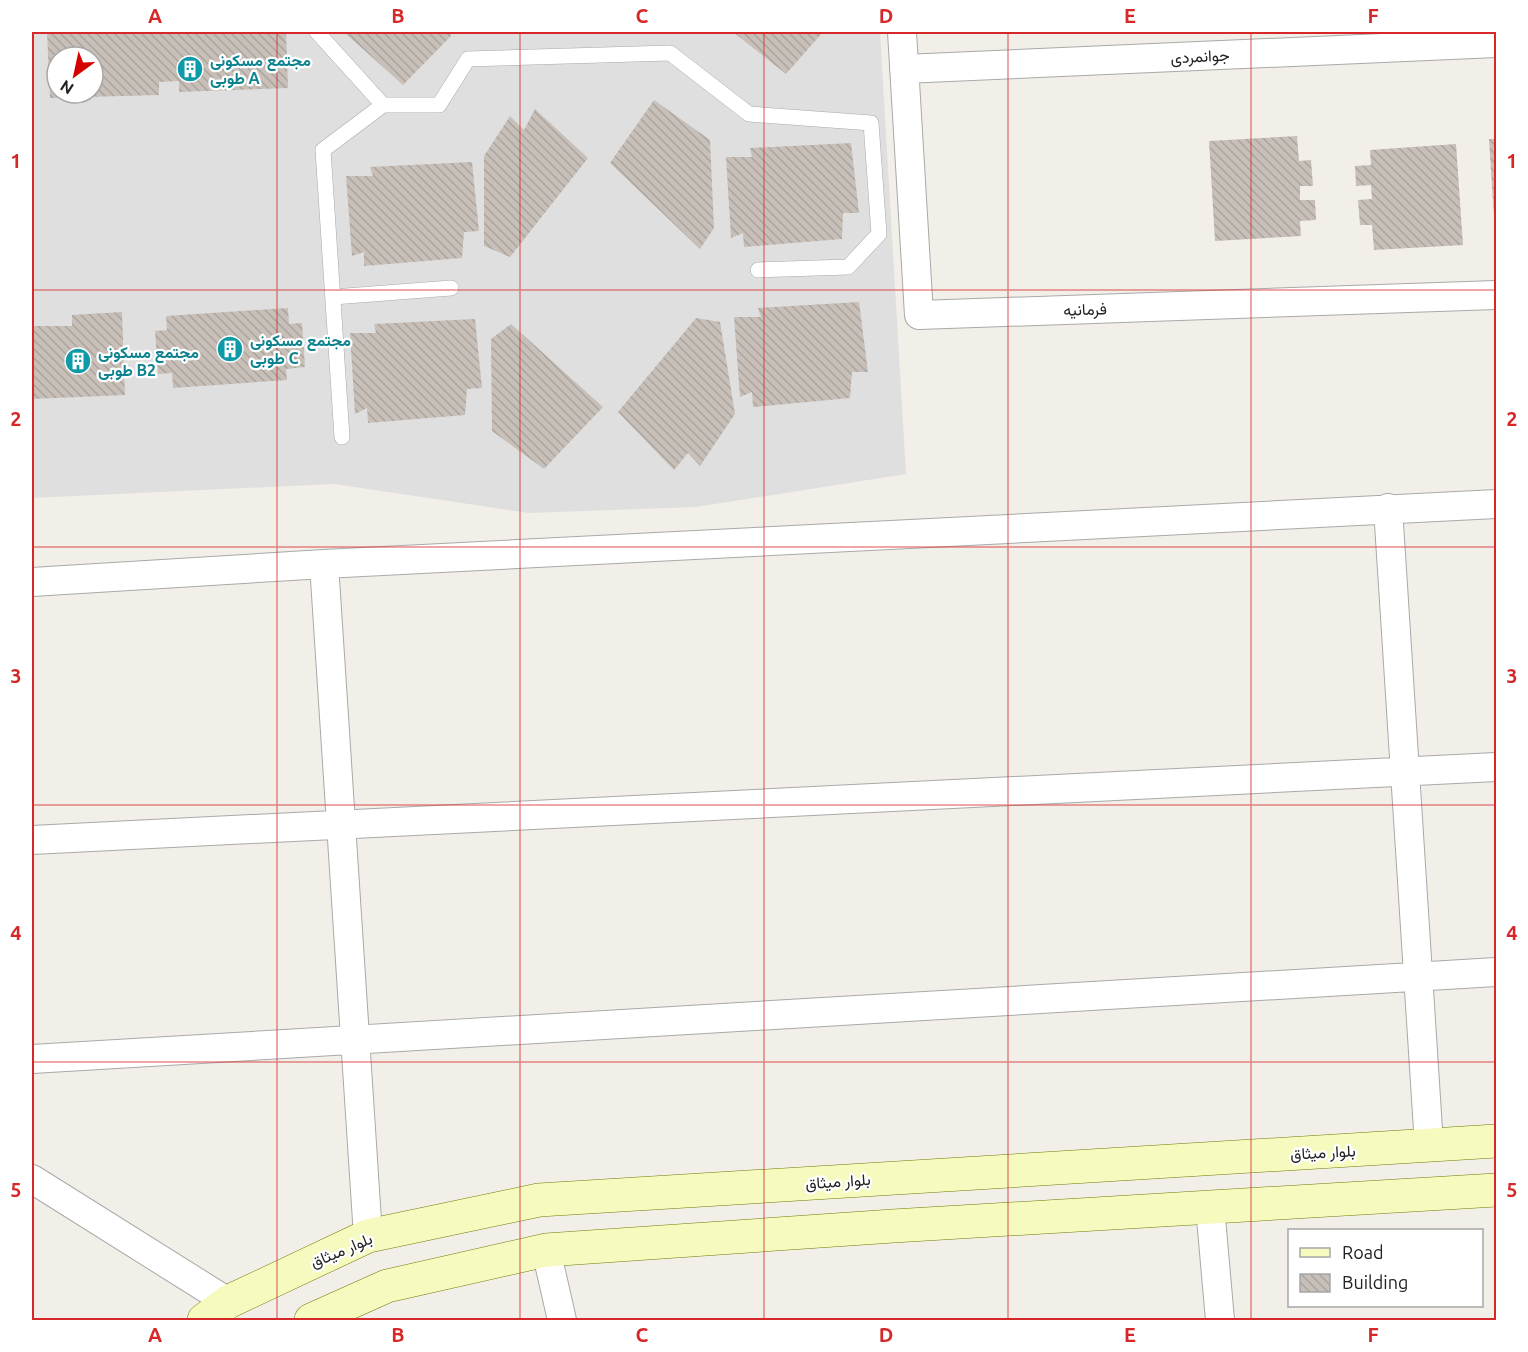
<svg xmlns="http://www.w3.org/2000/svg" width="1528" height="1352" font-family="Ubuntu,Vazirmatn,sans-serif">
	<defs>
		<pattern id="building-back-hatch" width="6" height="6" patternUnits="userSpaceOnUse" patternTransform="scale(1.5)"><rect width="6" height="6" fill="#c7bfb8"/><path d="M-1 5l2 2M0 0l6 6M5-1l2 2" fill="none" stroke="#aba49e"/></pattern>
	</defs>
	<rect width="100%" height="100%" fill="#f2efe9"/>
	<path fill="#e0dfdf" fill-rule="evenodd" d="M32,32H880L906,474L696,507L529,513L334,484L32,498ZM57,57H93V93H57Z"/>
	<path fill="url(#building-back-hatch)" fill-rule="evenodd" d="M47,32H286L288,88L179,92V81L159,82V95L50,98ZM57,57H93V93H57Z
		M344,32H450L451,36L403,85Z
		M733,32H823L786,74Z
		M654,100L710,140L714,228L700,249L610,163Z
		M535,109L588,158L510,257L484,246V156L510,116L524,130Z
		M1297,136L1299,161L1311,160L1313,186H1300V200H1315L1316,220L1300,221L1301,236L1215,241L1209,141Z
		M1489,139H1496V234H1495Z
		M851,143L859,213H843L842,239L744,247L743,233L731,238L726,157H752L750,148Z
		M1456,144L1463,245L1374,250L1372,225H1360L1358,200L1372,199L1371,185L1356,186L1355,166L1371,165L1370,150Z
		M472,162L479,231L464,232L462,258L364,266V252L352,256L346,176H373L370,167Z
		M859,302L868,372H852L850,398L753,407L752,392L740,397L734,317H761L758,308Z
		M288,308L289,324L302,323L305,367L286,369L287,380L173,388L172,373L158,374L155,331L167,330L166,316Z
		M122,312L125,395L32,399V326H72V315Z
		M696,318L720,322L735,414L700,466L688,453L674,470L618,412Z
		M475,319L482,388L467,389L465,415L368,423L367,408L355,414L350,333H376L374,324Z
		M511,324L603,407L544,469L492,431L491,339Z"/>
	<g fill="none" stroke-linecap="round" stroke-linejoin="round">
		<defs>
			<path id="lane" d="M317,32L383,105L323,150L342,437
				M383,105H439L468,59L670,53L749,114L871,123L879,234L848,267L758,270
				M333,297L451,288"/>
			<path id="street" d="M902,32L919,315L1496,295
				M904,69L1496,43
				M1388,508L1429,1145
				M324,564L368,1236
				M32,582L324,564L1496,504
				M32,840L1496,767
				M32,1059L1496,972
				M32,1179L228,1302
				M1210,1207L1220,1320
				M546,1250L562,1320"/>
			<path id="secondary" d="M204,1320L228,1302L368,1236L539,1200L1496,1141
				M311,1320L387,1286L546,1250L893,1226L1496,1190"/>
		</defs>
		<use href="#lane" stroke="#a9a9a9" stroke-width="16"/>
		<use href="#street" stroke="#a9a9a9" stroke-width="30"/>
		<use href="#secondary" stroke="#707d05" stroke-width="34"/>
		<use href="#lane" stroke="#fff" stroke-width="15"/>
		<use href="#street" stroke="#fff" stroke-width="28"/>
		<use href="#secondary" stroke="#f7fabf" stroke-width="33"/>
	</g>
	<path fill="none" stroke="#d62828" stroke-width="1.5" stroke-opacity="0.55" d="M277,32V1320M520,32V1320M764,32V1320M1008,32V1320M1251,32V1320M32,290H1496M32,547H1496M32,805H1496M32,1062H1496"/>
	<defs>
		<symbol id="building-disc" viewBox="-11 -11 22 22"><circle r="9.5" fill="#0f9aa8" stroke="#fff"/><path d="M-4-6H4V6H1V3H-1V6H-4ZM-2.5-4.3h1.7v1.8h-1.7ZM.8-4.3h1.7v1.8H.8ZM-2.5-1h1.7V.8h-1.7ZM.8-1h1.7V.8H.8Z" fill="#fff"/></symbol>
	</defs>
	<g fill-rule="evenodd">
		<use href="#building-disc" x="175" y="54" width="30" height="30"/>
		<use href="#building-disc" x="215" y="334" width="30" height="30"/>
		<use href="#building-disc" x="63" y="346" width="30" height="30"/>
	</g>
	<g text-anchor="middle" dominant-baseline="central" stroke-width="4.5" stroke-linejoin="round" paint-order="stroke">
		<g font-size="16" fill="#222" stroke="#fff">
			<text transform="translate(1200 56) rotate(-3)">جوانمردی</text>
			<text transform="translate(1085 309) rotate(-2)">فرمانیه</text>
			<text transform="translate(1323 1152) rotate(-3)">بلوار میثاق</text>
			<text transform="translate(838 1181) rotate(-4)">بلوار میثاق</text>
			<text transform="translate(341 1250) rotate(-23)">بلوار میثاق</text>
		</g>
		<g font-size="16" font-weight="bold" fill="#0d838f" stroke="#fff" text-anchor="start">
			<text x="210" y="60">مجتمع مسکونی<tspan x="210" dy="18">طوبی A</tspan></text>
			<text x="250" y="340">مجتمع مسکونی<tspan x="250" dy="18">طوبی C</tspan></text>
			<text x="98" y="352">مجتمع مسکونی<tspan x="98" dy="18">طوبی B2</tspan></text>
		</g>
	</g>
	<rect width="1528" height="1352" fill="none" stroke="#ffffff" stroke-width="66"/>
	<rect x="1288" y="1229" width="195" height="78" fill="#ffffff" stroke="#a7a7a7" stroke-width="1.5"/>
	<rect x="1300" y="1248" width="30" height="9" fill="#f7fabf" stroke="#a7a7a7" stroke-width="1.5"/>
	<text x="1342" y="1259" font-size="18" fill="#222222">Road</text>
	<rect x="1300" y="1274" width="30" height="18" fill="url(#building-back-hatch)" stroke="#a7a7a7" stroke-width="1.5"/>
	<text x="1342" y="1289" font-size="18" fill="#222222">Building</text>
	<g transform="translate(75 75) rotate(213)"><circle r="28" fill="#ffffff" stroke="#a7a7a7" stroke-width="1.5"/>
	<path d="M0-4.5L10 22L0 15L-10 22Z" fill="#d40000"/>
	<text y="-9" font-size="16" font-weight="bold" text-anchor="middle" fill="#222222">N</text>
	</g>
	<rect x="33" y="33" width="1462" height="1286" fill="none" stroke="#d62828" stroke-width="2"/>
	<g font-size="20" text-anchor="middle" font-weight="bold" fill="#d62828">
		<text x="155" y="23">A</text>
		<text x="398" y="23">B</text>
		<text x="642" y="23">C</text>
		<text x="886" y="23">D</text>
		<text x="1130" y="23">E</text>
		<text x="1373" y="23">F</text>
		<text x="16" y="168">1</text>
		<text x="1512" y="168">1</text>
		<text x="16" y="426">2</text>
		<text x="1512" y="426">2</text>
		<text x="16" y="683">3</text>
		<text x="1512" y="683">3</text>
		<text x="16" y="940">4</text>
		<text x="1512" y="940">4</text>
		<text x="16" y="1197">5</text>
		<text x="1512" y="1197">5</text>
		<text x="155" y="1342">A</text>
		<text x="398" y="1342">B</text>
		<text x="642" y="1342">C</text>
		<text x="886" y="1342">D</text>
		<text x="1130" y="1342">E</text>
		<text x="1373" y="1342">F</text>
	</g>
</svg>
